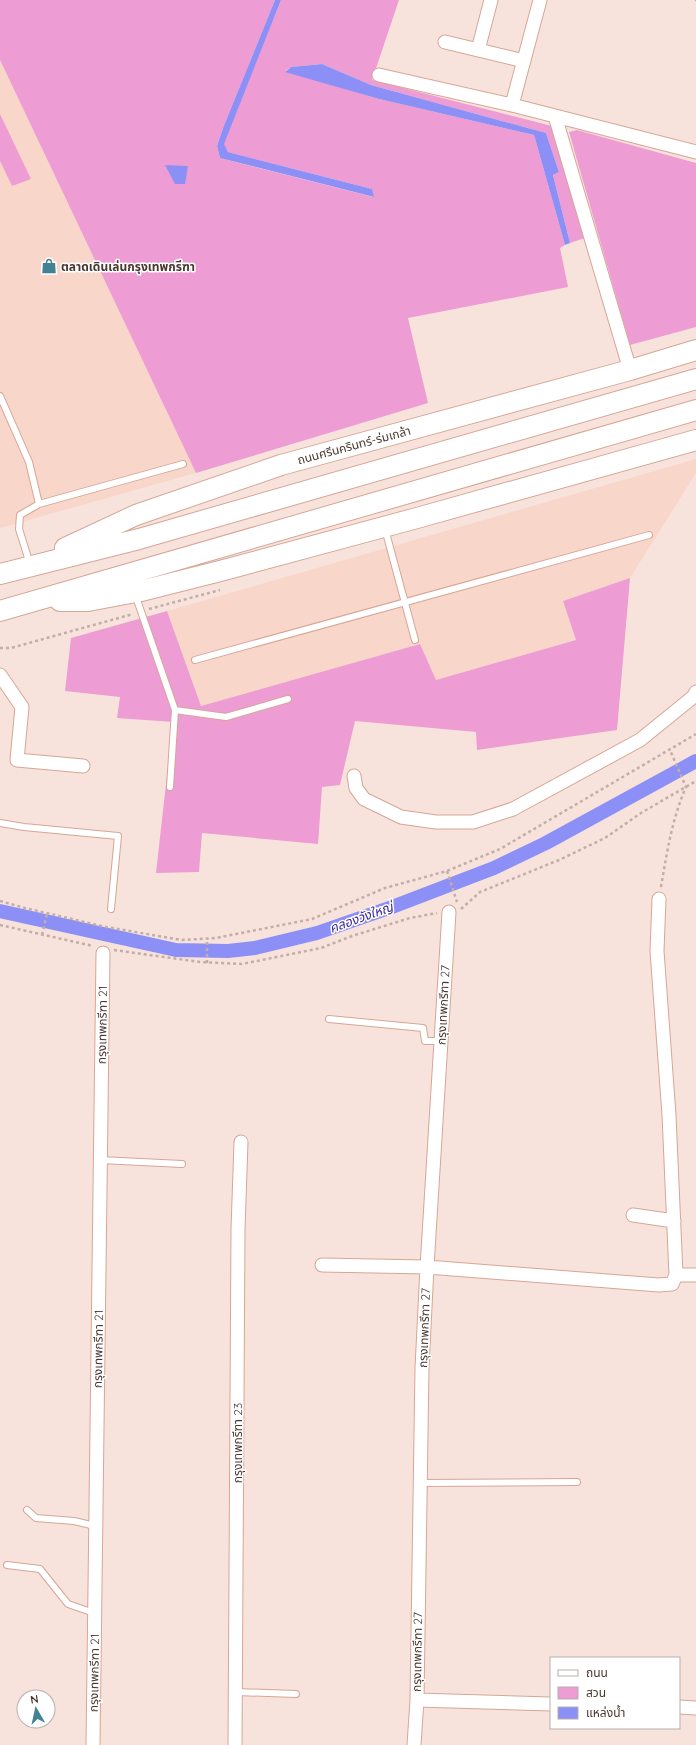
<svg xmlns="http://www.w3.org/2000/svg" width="696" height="1745" font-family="Quicksand,'Noto Sans Thai',sans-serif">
	<rect width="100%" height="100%" fill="#f8e3dc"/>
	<path fill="#f9d6ca" d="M0,60L196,473L0,528Z
		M696,459V473L630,578L563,601L576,640L436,680L420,644L201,706L167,611Z"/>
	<path fill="#ed9dd3" d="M0,0H275L223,128L217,146L220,158L373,197L372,189L228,152L223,144L281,0H399L372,80L552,126L585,238L570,243L553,175L559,172L546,133L371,85L322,64L291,67L285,71L379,99L534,135L565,245L560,248L568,287L408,318L428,403L196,473L0,60Z
		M0,114L31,179L12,186L0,161Z
		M577,130L696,163V327L630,345L569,132Z
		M630,578L617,730L477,750L476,732L355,721L340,785L322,787L318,844L202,833L199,872L156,873L173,722L117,718L120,697L65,691L71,638L167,611L201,706L420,644L436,680L576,640L563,601Z"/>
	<path fill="#8c90f6" d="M275,0H281L224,144L228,152L372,189L374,197L220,158L217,146L223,128Z
		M322,64L371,85L546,133L559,172L553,175L570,243L565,245L534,135L379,99L285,72L291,67Z
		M165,165L188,166L185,184H175Z"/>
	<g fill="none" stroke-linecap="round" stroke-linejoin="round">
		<path stroke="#8c90f6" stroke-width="14" d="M0,911L176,950L228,951L255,948L317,933L392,907L494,868L546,843L696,761"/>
		<defs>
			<path id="lane" d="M0,396L29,462L39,504
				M385,529L415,640
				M30,564L19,529L20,515L39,504L183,464
				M135,594L175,710L170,787
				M195,660L649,535
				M175,710L226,717L288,699
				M0,823L24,827L118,836L111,909
				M329,1019L423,1028L425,1041H441
				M100,1160L182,1164
				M420,1483L577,1482
				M27,1510L36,1518L74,1521L95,1526
				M7,1565L40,1569L68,1604L94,1613
				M236,1692L296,1694"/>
			<path id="street" d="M445,42L524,61
				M478,50L491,0
				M379,75L516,106L696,152
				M512,105L540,0
				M555,116L630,370
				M0,675L22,707L17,760L83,766
				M354,776L356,788L364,799L401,817L436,822H473L513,809L640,740L693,697L696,692
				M633,1215L674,1221
				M322,1265L427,1267L659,1285L672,1284L676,1275L669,1115L657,951L659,899
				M676,1275H696
				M417,1700L551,1704
				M679,1707L696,1708
				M93,1745L103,953
				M235,1745L238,1229L241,1142
				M414,1745L417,1700L422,1368L427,1267L449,912"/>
			<path id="primary" d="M65,548L136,515L281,465L630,370L696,350
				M0,574L139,539L696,379
				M60,601H88L141,591L224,570L417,518L696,440
				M0,611L696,410"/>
		</defs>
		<use href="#lane" stroke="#d6a696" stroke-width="8"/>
		<use href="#street" stroke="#d6a696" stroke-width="15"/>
		<use href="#primary" stroke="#d6a696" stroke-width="22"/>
		<path stroke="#c3aea7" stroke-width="2.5" stroke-dasharray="3 3" stroke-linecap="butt" d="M695,0H696
			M149,609L220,590
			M0,648H11L133,614
			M447,871L457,902
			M661,887C667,852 672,819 686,787L670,750
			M0,901L25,908L106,927L182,940L216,938L312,919L385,888L447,871L500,849L696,734
			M461,909L480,892L559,860L605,838L641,813L696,781
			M0,925L93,946
			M42,935L47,914
			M114,950L200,962L242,964L321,948L352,936L410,918L437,913
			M207,963V938"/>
		<use href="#lane" stroke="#fff" stroke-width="6"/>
		<use href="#street" stroke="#fff" stroke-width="13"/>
		<use href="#primary" stroke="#fff" stroke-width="20"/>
	</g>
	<defs>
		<symbol id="shop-bare" viewBox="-9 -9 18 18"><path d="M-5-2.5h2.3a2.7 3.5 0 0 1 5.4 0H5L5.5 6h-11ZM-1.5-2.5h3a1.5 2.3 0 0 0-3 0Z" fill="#428295" stroke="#fff" stroke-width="2.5" paint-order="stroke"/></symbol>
	</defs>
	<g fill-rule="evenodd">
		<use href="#shop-bare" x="38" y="255" width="22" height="22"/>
	</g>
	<g text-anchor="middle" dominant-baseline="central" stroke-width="3" stroke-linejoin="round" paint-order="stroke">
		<g font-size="12" font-weight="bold" fill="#49362f" stroke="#fff" text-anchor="start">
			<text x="61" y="266">ตลาดเดินเล่นกรุงเทพกรีฑา</text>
		</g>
		<g font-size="12" fill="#49362f" stroke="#fff">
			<text transform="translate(354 445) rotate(-15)">ถนนศรีนครินทร์-ร่มเกล้า</text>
			<text transform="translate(443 1005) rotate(-87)">กรุงเทพกรีฑา 27</text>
			<text transform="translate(102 1025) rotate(-89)">กรุงเทพกรีฑา 21</text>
			<text transform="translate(424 1328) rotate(-88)">กรุงเทพกรีฑา 27</text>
			<text transform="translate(98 1349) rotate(-89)">กรุงเทพกรีฑา 21</text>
			<text transform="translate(237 1443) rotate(-90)">กรุงเทพกรีฑา 23</text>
			<text transform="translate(417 1652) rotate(-89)">กรุงเทพกรีฑา 27</text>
			<text transform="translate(94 1673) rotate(-89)">กรุงเทพกรีฑา 21</text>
		</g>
		<g font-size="13" font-style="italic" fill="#37269c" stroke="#fff">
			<text transform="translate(361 917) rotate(-20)">คลองวังใหญ่</text>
		</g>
	</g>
	<rect x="550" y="1657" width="130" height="72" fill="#ffffff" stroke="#b6afac"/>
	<rect x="558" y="1670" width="20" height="6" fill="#ffffff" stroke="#b6afac"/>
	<text x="586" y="1677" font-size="12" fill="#49362f">ถนน</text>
	<rect x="558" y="1687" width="20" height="12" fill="#ed9dd3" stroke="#b6afac"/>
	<text x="586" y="1697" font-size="12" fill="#49362f">สวน</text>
	<rect x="558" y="1707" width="20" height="12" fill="#8c90f6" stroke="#b6afac"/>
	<text x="586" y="1717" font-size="12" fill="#49362f">แหล่งน้ำ</text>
	<g transform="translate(36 1709) rotate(351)"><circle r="19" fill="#ffffff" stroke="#b6afac"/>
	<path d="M0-3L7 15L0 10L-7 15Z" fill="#428295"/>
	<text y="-6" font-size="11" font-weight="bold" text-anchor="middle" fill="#49362f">N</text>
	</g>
</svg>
